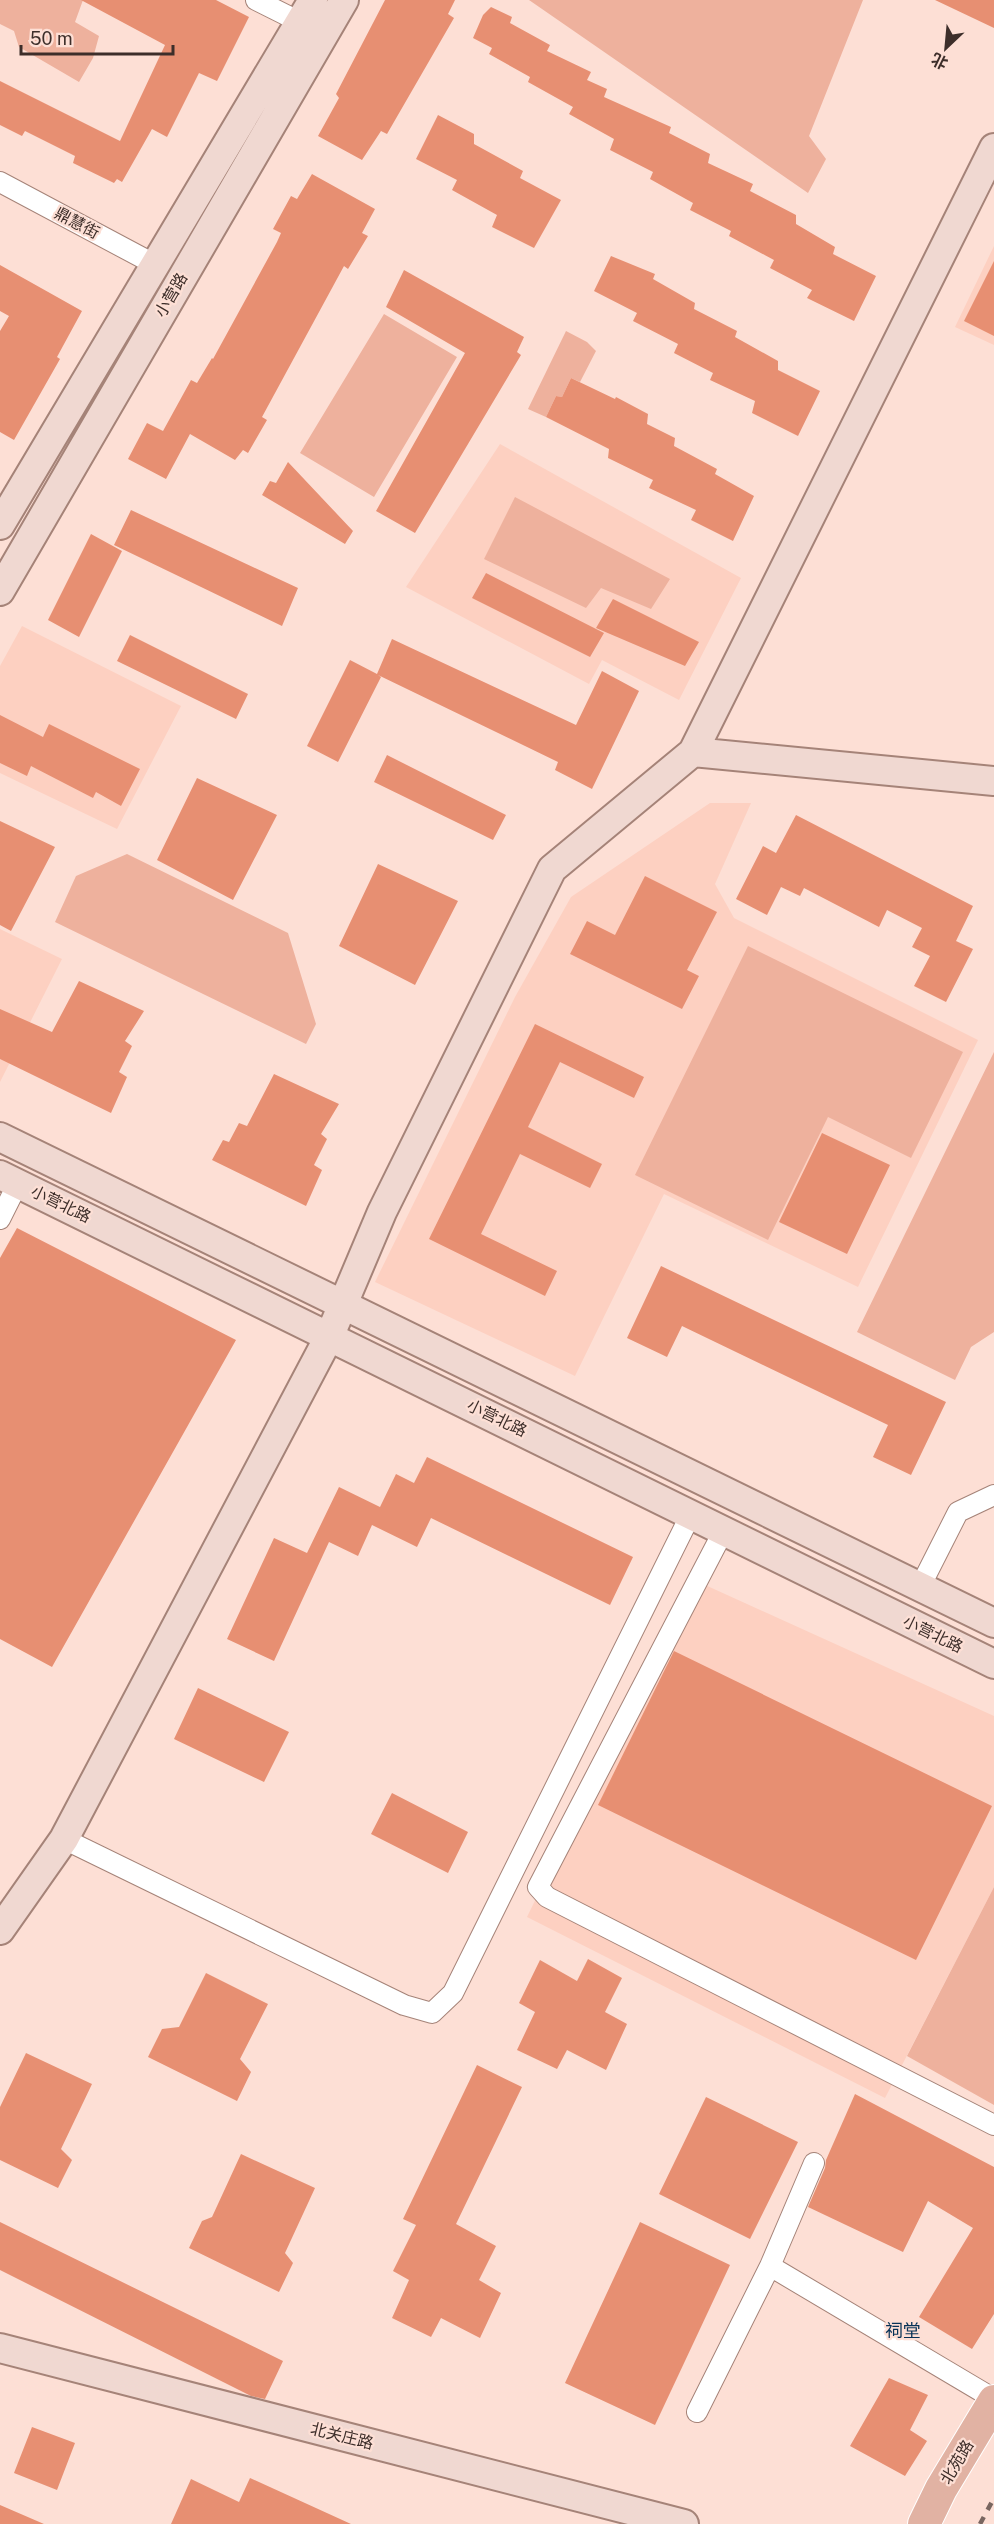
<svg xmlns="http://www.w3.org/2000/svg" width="994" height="2524" font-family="'Public Sans','Noto Sans SC',sans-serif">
	<rect width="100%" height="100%" fill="#fddfd5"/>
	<path fill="#fdd0c1" d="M994,246V345L955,327Z
		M500,444L741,578L679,700L602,660L589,684L406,587Z
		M22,626L181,706L117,829L0,773V666Z
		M710,803H751L715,884L734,918L978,1040L858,1287L664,1194L575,1376L375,1282L515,997L571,897Z
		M0,929L62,959L0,1082Z
		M692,1579L994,1716V1887L885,2098L527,1917Z"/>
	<path fill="#eeb19d" d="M0,0H83L75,22L99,36L93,58L79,82L19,47L14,31L0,24Z
		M529,0H863L809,136L826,159L808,193Z
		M384,314L457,357L374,497L300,453Z
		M566,331L587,342L596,351L580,382L571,378L562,397L556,396L546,417L528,409Z
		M515,497L670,579L651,609L601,588L586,608L484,559Z
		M127,854L288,933L316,1024L306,1044L55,922L76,876Z
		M748,946L963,1052L911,1158L828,1117L768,1240L635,1175Z
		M994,1052V1332L971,1347L955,1380L857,1332Z
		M994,1887V2105L907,2056Z"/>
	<path fill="#e78f72" d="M81,0H216L249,17L217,81L199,73L167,137L152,129L122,182L117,179L114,183L73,163L75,156L25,131L22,136L0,125V81L120,141L165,45Z
		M385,0H455L448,14L454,18L387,134L381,131L362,160L318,136L339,98L336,94Z
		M935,0H994V28Z
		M491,7L512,17L510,23L550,45L547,51L591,72L587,80L607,89L604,97L671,127L669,133L710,154L708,163L753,184L750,191L796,215V224L835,247L833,254L876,276L854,321L807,298L812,290L770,268L774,260L729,236L731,231L690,210L693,203L650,179L653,172L610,150L614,139L569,114L573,107L528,82L530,77L489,54L492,48L473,38L483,15Z
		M438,115L474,134V144L523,171L520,178L561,200L534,248L492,227L497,215L452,190L457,180L416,159Z
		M312,174L375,209L362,233L368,236L348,269L344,266L262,417L267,420L248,453L243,450L235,460L190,434L166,479L128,459L147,423L163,431L191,380L197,383L212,358L213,359L277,242L281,233L273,229L291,196L297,199Z
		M611,256L655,274L653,279L695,303L694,309L737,331L735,337L778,361V370L820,391L798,436L752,413L755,401L710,380L713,373L674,353L678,344L633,321L637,313L594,291Z
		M994,261V336L964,321Z
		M0,265L82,311L57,357L60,359L14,440L0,432V331L9,316L0,311Z
		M404,270L524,337L517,352L521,355L415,533L376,511L465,353L386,307Z
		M571,378L615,399L616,397L648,414L647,424L675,438L674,446L717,469L715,474L754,496L733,541L691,520L696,510L649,488L653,480L608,458L609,449L546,417L556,396L562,397Z
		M288,462L353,531L345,544L262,495L270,481L276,483Z
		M131,510L298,588L282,626L114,545Z
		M91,534L122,551L79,637L48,620Z
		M486,573L604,633L590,657L472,598Z
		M613,599L699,642L685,666L596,628Z
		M130,635L248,694L236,719L117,661Z
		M392,639L576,725L602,671L639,691L592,789L555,770L558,762L378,675L381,677L338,762L307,746L350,660L377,674Z
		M0,715L43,737L49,724L140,769L121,806L96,792L93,798L31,766L27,776L0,763Z
		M387,755L506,815L493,840L374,782Z
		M197,778L277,815L233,900L157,860Z
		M796,815L973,906L956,941L973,949L946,1002L914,986L930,956L912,947L922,928L887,910L879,927L804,888L800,896L781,887L767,915L736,899L763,846L776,853Z
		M0,821L55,847L11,931L0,925Z
		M378,864L458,901L415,985L339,946Z
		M645,876L717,912L687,970L699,976L682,1009L570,954L587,921L615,935Z
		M79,981L144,1011L125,1041L132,1046L119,1072L127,1077L111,1113L0,1059V1009L52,1032Z
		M535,1024L644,1077L634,1098L560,1062L528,1127L602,1164L590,1188L520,1154L481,1234L557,1271L545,1296L429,1239Z
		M274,1074L339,1104L321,1134L327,1139L314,1165L322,1170L306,1206L212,1160L223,1140L229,1142L239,1123L247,1126Z
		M822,1133L890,1165L847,1254L779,1222Z
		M17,1228L236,1340L52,1667L0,1639V1258Z
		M661,1266L946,1402L911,1475L873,1457L888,1425L682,1326L667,1357L627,1338Z
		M427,1457L633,1557L610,1605L431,1518L417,1547L372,1525L358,1556L329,1542L274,1661L227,1639L274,1538L307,1553L339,1487L380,1507L396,1474L414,1483Z
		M674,1651L992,1806L916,1960L598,1805Z
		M198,1688L289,1732L264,1782L174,1739Z
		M392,1793L468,1832L448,1873L371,1834Z
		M588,1959L622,1978L605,2012L627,2024L606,2070L567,2050L557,2069L517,2050L535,2012L519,2003L540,1960L577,1981Z
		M206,1973L268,2004L240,2059L251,2072L237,2101L148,2057L162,2029L179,2027Z
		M26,2053L92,2084L61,2149L72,2160L58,2188L0,2160V2107Z
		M477,2065L522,2087L456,2224L496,2246L479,2280L501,2293L480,2338L441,2318L431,2337L392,2318L409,2280L393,2271L416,2225L403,2219Z
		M855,2094L994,2167V2314L972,2349L919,2317L973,2228L928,2201L903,2252L808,2207L825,2168L826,2160Z
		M706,2097L798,2142L750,2239L659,2194Z
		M241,2154L315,2188L285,2253L293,2263L279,2292L189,2248L202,2221L212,2217Z
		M0,2222L283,2361L265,2399L251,2396L0,2270Z
		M640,2222L730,2265L655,2425L565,2383Z
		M889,2378L928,2395L910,2430L927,2441L905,2476L850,2446Z
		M32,2427L75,2443L57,2490L14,2473Z
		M250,2478L351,2524H171L191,2479L239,2502Z
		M0,2505L44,2524H0Z"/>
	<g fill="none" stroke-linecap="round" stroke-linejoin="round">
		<defs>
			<path id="street" d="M256,0L300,22
				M0,182L154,264
				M0,1219L18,1183
				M724,1530L538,1887L547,1897L994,2125
				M920,1587L958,1512L994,1495
				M64,1839L404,2005L432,2013L453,1993L691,1514
				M770,2266L814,2163
				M697,2412L770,2266L994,2399"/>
			<path id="secondary" d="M0,525L313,0
				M0,591L344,0
				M693,752L994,148
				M0,1137L994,1623
				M0,1175L994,1664
				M0,1930L64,1839L330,1335L382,1212L552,869L693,752L994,781
				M0,2348L684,2524"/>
			<path id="primary" d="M924,2524L941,2489L994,2401"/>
		</defs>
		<use href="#street" stroke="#a58378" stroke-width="22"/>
		<use href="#secondary" stroke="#a58378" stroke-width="32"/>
		<use href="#primary" stroke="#fff" stroke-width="34"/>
		<use href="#street" stroke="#fff" stroke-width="20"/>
		<use href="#secondary" stroke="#f0d8d1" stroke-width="28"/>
		<use href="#primary" stroke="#e1b2a3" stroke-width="32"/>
		<path stroke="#796660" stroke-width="4.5" stroke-dasharray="8 8" stroke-linecap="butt" d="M980,2524L994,2498"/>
	</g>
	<g text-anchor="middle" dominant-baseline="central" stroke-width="4.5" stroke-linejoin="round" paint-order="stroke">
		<g font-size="16" fill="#3d2e2a" stroke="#fddfd5">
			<text transform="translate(77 223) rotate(28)">鼎慧街</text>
			<text transform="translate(171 295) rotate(-60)">小营路</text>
			<text transform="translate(61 1204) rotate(26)">小营北路</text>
			<text transform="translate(497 1418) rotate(26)">小营北路</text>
			<text transform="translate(933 1634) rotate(26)">小营北路</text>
			<text transform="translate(342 2436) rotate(14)">北关庄路</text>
			<text transform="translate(957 2462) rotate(-59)">北苑路</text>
		</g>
		<g font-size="18" fill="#073257" stroke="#fddfd5">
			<text x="903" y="2330">祠堂</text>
		</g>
	</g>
	<g transform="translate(946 48) rotate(206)" stroke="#fddfd5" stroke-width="4.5" paint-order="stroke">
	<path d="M0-4.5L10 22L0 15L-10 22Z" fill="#3d2e2a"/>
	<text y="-9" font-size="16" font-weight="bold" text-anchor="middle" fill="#3d2e2a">北</text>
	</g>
	<path d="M21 45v9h152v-9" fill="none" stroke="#3d2e2a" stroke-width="3"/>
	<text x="30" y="45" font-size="18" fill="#3d2e2a" stroke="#fddfd5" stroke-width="4.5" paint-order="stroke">50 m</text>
</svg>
